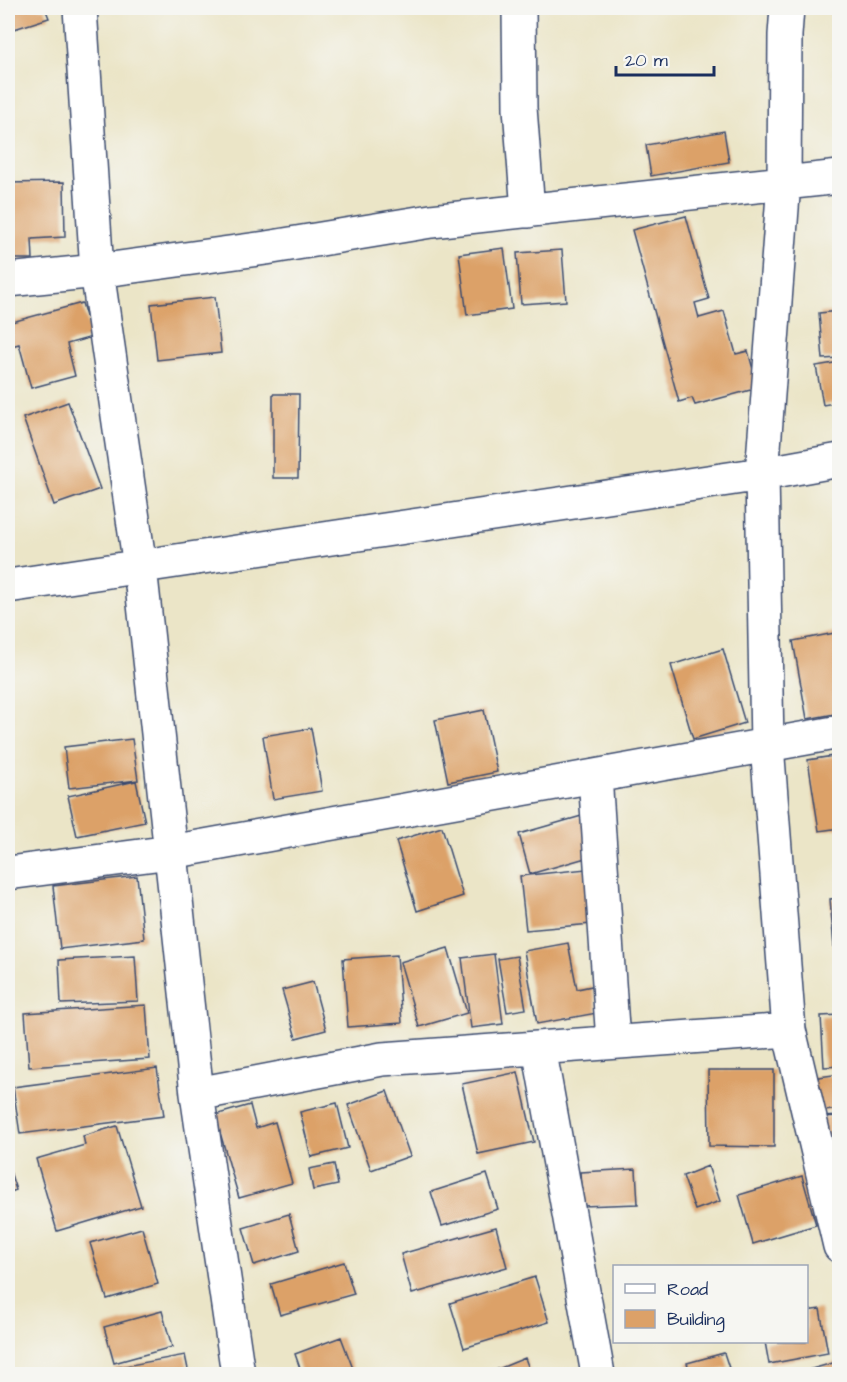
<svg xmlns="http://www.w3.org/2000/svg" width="847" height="1382" font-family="'Architects Daughter',sans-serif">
	<rect width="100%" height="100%" fill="#f6f6f2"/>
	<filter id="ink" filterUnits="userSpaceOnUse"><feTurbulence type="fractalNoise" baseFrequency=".0167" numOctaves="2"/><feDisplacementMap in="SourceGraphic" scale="12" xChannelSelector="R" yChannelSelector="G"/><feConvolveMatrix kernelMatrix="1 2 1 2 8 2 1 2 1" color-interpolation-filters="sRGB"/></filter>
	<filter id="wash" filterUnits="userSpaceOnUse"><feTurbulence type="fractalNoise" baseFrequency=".008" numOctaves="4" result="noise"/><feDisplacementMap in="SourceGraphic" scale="24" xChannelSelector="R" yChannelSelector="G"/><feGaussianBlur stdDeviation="1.35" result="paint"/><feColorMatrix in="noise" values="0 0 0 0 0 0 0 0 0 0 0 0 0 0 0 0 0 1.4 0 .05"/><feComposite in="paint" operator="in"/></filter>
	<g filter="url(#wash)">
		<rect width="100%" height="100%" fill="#ebe5c7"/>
		<g id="blocks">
			<path fill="#dca168" d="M8,8H45L49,18L8,31Z
				M832,8H840V14L834,15Z
				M724,131L729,162L651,176L646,145Z
				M64,182L65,237L32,239L33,259H8V183Z
				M686,216L709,299L695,303L699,318L724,311L736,354L748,351L758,388L695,405L692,398L679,402L632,230Z
				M504,248L512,309L467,315L459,254Z
				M562,250L566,301L521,304L517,253Z
				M215,297L221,353L157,360L151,304Z
				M82,303L92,337L67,344L75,376L31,388L19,344L8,347V323Z
				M840,311V358L823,359L819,313Z
				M840,362V402L823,405L816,366Z
				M273,394H299L298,478H273Z
				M68,402L100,489L54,505L23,418Z
				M840,632V713L807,719L793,641Z
				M723,649L745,723L693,739L671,665Z
				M484,710L497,772L448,782L435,720Z
				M311,728L322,791L273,799L263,736Z
				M132,739L138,780L69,788L64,747Z
				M840,755V828L819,831L808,760Z
				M136,781L145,822L77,836L68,796Z
				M585,815L596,855L530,874L519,834Z
				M442,827L463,896L417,911L396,841Z
				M586,869L591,924L526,930L520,876Z
				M137,876L144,939L60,949L53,886Z
				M840,898V947H834L830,899Z
				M568,943L577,989L592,986L597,1013L537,1024L524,951Z
				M448,948L467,1013L419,1027L400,962Z
				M494,954L503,1024L471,1028L462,958Z
				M397,955L402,1023L348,1027L343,959Z
				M135,956L138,1001L61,1004L59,960Z
				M517,956L526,1009L507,1012L498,959Z
				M313,982L326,1030L296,1038L282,990Z
				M146,1005L150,1059L29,1067L25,1013Z
				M840,1015V1066L824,1067L821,1016Z
				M157,1068L164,1116L20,1134L13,1087Z
				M708,1070H774V1147L709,1146Z
				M518,1072L534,1142L478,1154L462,1084Z
				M840,1074V1109L816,1112L812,1078Z
				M387,1091L410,1156L371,1170L348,1105Z
				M337,1103L348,1148L311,1157L300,1112Z
				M250,1105L256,1128L275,1122L292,1183L239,1198L215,1115Z
				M840,1116V1149L823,1150L821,1117Z
				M117,1126L141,1206L57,1231L36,1159L85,1145L83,1136Z
				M334,1164L338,1185L313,1190L309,1169Z
				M8,1165L16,1190L8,1193Z
				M708,1166L720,1201L695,1210L683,1176Z
				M636,1169L638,1204L582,1206L580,1172Z
				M487,1174L498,1209L442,1226L431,1192Z
				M802,1176L816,1225L753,1244L739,1195Z
				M289,1214L299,1251L254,1265L243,1228Z
				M496,1227L507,1267L412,1294L401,1254Z
				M142,1228L158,1284L107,1299L90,1243Z
				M344,1262L354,1294L280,1315L271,1284Z
				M535,1277L549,1322L464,1348L450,1303Z
				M820,1309L828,1353L769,1364L765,1342H806V1311Z
				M162,1311L172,1347L114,1363L104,1327Z
				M341,1337L355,1374H302L295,1354Z
				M724,1353L729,1368L704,1374H691L687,1363Z
				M185,1355L189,1374H115L114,1368Z
				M525,1358L531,1374H486Z
				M840,1361V1374H794Z"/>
		</g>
	</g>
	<g filter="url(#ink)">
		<use href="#blocks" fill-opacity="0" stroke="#3a4a6e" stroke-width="1.5"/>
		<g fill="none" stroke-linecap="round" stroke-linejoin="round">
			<defs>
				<path id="minor" d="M80,8L97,271L140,567L197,1094L238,1374
					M519,8L520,108L528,211
					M787,8L785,35L784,182L762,474L767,745L789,1030L840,1246
					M8,280L97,271L266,248L431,221L840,177
					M8,586L762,474L840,460
					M595,776L613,1042
					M8,873L171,852L840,732
					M539,1048L598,1374
					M197,1094L382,1059L789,1030"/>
			</defs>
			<use href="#minor" stroke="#3a4a6e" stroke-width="36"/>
			<use href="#minor" stroke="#fff" stroke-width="33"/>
		</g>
	</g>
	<rect width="847" height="1382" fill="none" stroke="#f6f6f2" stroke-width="30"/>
	<rect x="613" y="1265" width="195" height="78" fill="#f6f6f2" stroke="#9ea6b7" stroke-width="1.5"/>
	<rect x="625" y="1284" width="30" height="9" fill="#ffffff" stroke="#9ea6b7" stroke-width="1.5"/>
	<text x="667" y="1295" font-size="18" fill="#1b2f5e">Road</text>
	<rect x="625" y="1310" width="30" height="18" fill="#dca168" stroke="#9ea6b7" stroke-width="1.5"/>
	<text x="667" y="1325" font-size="18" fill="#1b2f5e">Building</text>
	<path d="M616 66v9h98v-9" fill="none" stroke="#1b2f5e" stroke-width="3"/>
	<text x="625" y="66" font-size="18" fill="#1b2f5e" stroke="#f6f6f2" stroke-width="4.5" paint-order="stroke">20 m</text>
</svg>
